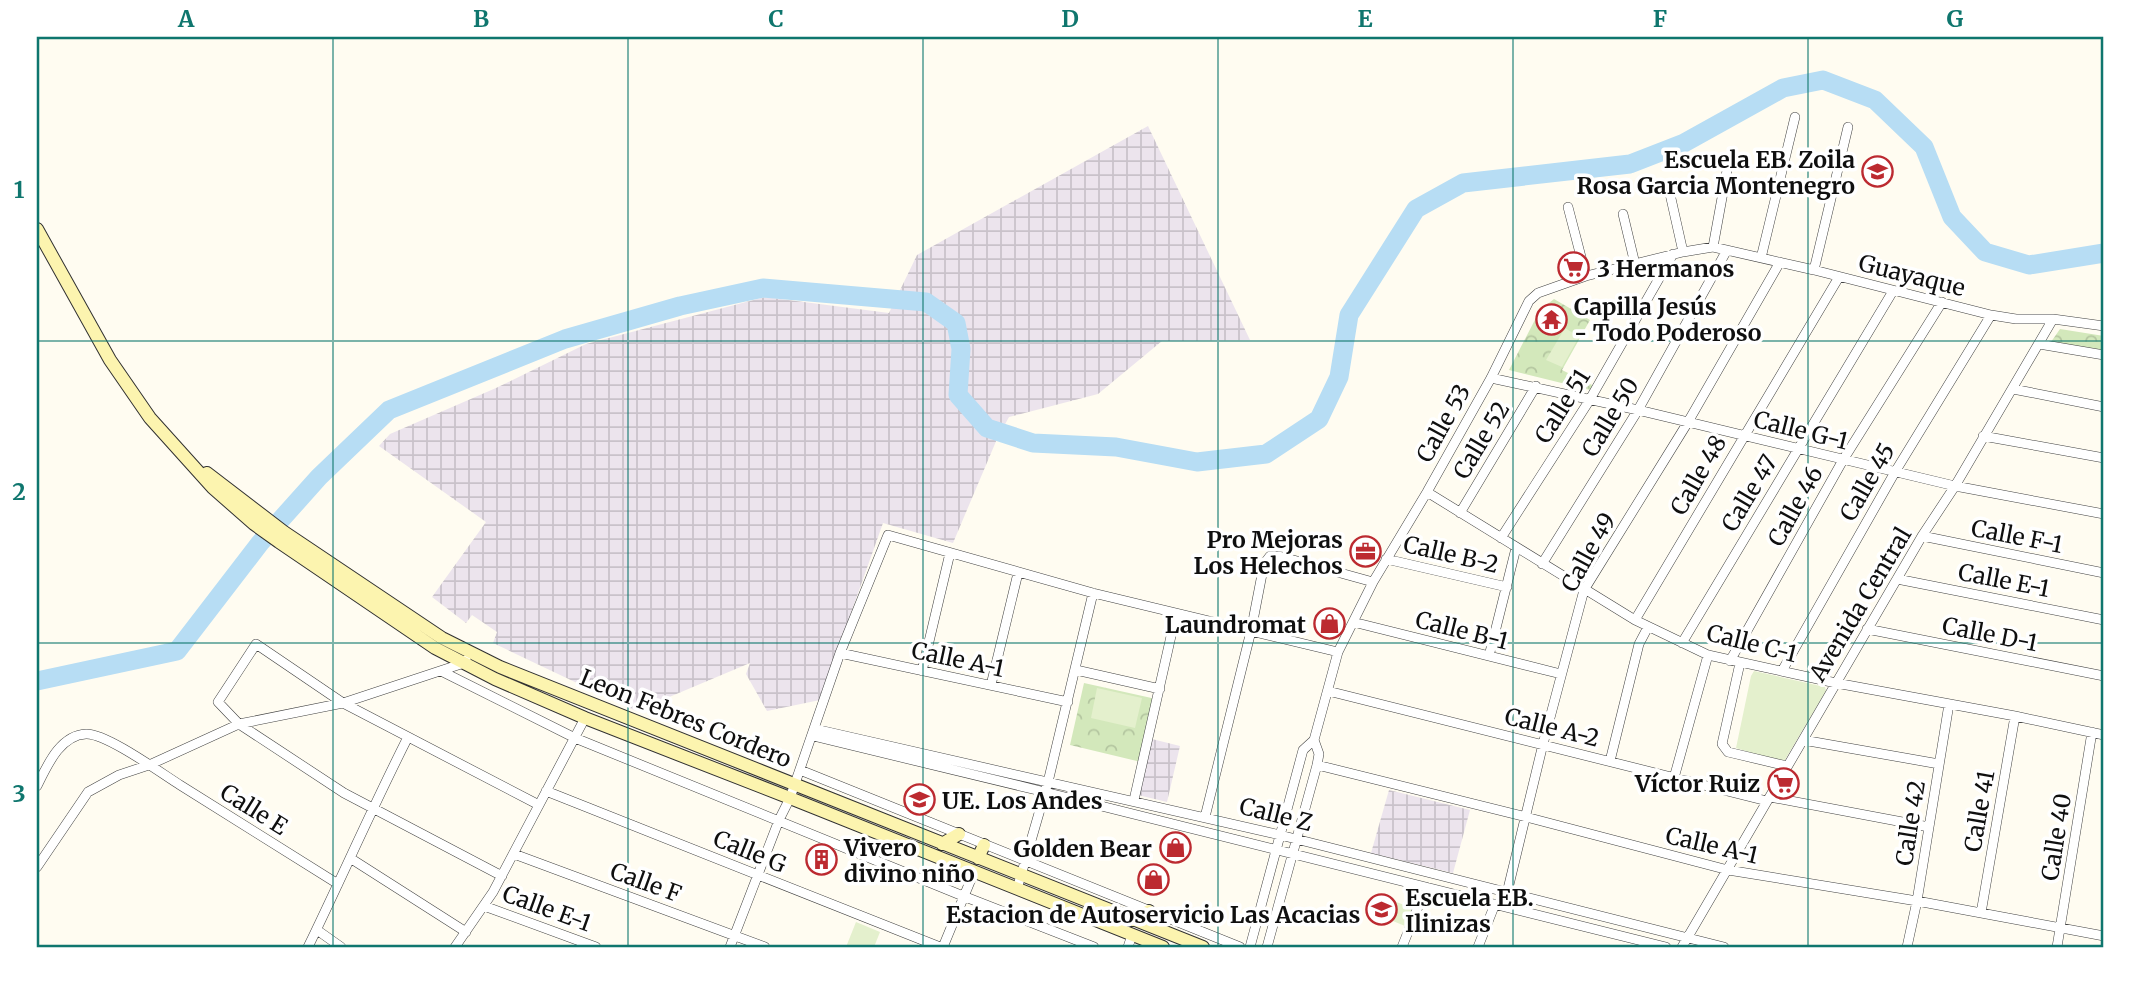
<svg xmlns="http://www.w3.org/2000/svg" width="2141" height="984" font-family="Merriweather,serif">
	<defs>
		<pattern id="industrial-grid" width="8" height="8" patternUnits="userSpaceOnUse" patternTransform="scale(1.75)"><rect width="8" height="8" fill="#ece4ed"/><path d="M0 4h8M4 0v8" fill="none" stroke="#c9c2ca"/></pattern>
		<pattern id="park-crowns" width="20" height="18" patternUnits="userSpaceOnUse" patternTransform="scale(1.75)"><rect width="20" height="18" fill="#d3e8bb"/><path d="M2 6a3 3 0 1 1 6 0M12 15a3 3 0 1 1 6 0" fill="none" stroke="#b4c6a0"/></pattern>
	</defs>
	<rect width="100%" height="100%" fill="#fffcf1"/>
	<path fill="url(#industrial-grid)" d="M1148,126L1250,340L1162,341L1098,394L1009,417L997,439L953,543L883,523L820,700L767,711L746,674L750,663L636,711L493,643L497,632L472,615L466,623L432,597L486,522L379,446L390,434L496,388L586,344L765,297L889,313L917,255Z
		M1152,739L1180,746L1167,802L1138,795Z
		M1389,790L1470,810L1453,873L1371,853Z"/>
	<path fill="url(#park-crowns)" d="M1554,299L1590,320L1562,370L1592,385V389L1590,390L1509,370L1540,310Z
		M2060,329L2104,336V352L2051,342Z
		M1084,683L1156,699L1141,762L1070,745Z"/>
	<path fill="#e4f0cd" d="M1565,328L1579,337L1562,367L1546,360Z
		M1754,671L1825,687L1826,691L1783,763L1736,748L1751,676Z
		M1097,688L1142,698L1135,728L1091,718Z
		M1378,895L1412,908L1405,926L1371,912Z
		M856,922L880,932L874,947H846Z"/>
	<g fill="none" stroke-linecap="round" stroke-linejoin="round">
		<path stroke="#b7ddf4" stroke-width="19" d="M37,681L177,651L260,543L319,477L389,410L565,339L680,306L763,288L926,302L956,323L961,349L958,395L987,428L1033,443L1116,447L1197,462L1266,454L1319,419L1339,377L1349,315L1416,209L1463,183L1630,164L1684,143L1783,88L1823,80L1875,100L1924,147L1952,217L1985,252L2029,265L2104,253"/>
		<defs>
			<path id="street" d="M1670,194L1683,252
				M1568,207L1586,276
				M1623,214L1635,264
				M1713,247L1728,165
				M1761,258L1795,117
				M1814,270L1848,127
				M2039,344L2104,355
				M1491,378L1638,410L1955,486L2104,514
				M2013,389L2104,407
				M1983,436L2104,458
				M1427,492L1635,620L1708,655L1836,683L2015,716L2104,735
				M1460,513L1536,386
				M1922,536L2104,573
				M1501,538L1589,401L1673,254
				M1386,559L1507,587
				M1542,564L1638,410L1727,250
				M1897,579L2104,620
				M1635,620L1839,277
				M1353,622L1561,674
				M1867,629L2104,676
				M1682,643L1893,291
				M840,653L1068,702
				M1489,656L1516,548
				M1730,661L1843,460L1942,302
				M1740,663L1722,744L1728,752L1787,766
				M1076,670L1160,689
				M441,671L575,738L963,896L1094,947
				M922,671L950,553
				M1782,671L1895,472L1991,315
				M991,685L1018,573
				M1328,691L1767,801
				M815,729L1280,835L1724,947
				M813,736L1045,792L1666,947
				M1803,740L1939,764
				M1610,761L1639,644L1648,627
				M1317,765L1526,817L1728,870L1917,901L2104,936
				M800,770L1240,947
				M1674,778L1708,655
				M37,786C47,766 60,735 86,734C106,733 161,773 180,785C233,818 286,851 338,884
				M546,791L940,947
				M1770,797L1929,827
				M1134,800L1176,614
				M1205,817L1251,631L1264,564L1270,556H1279L1373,582
				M514,854L765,947
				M350,858L466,932
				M37,867L88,792L119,775L149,765L239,724L343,703L464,663L466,660
				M502,876L344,793L239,724L218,702L256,644L343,703L539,805
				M1017,889L1048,782L1093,593
				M1507,893L1543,744L1584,590L1688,422L1780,262
				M484,906L596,947
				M1981,913L2015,716
				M317,930L341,947
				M308,947C342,877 373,806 408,737
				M455,947L493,892L585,718
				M730,947L779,820L790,798L840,653L888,535L1093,593L1338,652
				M943,947L974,872
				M1128,947L1132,935
				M1250,947L1303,750L1314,740L1338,652L1373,582L1427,492L1491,378L1529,301L1538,293L1586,276L1683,252L1713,247L1814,270L1991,315L2016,319H2053L2104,326
				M1267,947L1317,765L1319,754L1314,740
				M1402,947L1426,887
				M1478,947L1495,904
				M1682,947L1922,536L1955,486L2053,319
				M1907,947L1917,901L1949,704
				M2057,947L2092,732"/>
			<path id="secondary" d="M37,229L110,360L150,418L213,488L254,524L279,542L435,648L495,679L585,718L790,798L1163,947
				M207,473L284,532L442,638L500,667L1203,947
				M942,844L959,834
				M978,858L984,845
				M1133,920L1149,911"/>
		</defs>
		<use href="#street" stroke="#424242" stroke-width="10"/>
		<use href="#secondary" stroke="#313131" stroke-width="14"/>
		<use href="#street" stroke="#fff" stroke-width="9"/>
		<use href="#secondary" stroke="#fcf4af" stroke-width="12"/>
	</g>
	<path fill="none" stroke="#0f766e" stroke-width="2" stroke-opacity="0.55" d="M333,37V947M628,37V947M923,37V947M1218,37V947M1513,37V947M1808,37V947M37,341H2104M37,643H2104"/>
	<defs>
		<symbol id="school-ring" viewBox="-11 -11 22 22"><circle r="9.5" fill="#fff" stroke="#bc2a30" stroke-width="1.5"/><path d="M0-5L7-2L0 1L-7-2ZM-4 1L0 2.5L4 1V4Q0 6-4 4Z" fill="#bc2a30"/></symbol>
		<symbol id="supermarket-ring" viewBox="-11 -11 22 22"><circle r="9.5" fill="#fff" stroke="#bc2a30" stroke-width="1.5"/><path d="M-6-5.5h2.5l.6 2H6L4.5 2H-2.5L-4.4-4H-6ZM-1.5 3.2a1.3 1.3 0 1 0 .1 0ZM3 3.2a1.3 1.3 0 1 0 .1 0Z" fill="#bc2a30"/></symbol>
		<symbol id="temple-ring" viewBox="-11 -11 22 22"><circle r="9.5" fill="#fff" stroke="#bc2a30" stroke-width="1.5"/><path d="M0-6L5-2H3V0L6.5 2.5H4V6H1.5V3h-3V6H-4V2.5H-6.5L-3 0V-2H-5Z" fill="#bc2a30"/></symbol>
		<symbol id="office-ring" viewBox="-11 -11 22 22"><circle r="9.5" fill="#fff" stroke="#bc2a30" stroke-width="1.5"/><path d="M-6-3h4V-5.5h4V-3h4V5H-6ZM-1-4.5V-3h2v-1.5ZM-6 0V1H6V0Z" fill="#bc2a30"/></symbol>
		<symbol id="shop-ring" viewBox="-11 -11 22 22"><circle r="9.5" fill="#fff" stroke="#bc2a30" stroke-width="1.5"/><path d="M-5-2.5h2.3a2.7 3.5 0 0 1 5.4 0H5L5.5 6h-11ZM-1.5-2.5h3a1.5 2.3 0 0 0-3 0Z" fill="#bc2a30"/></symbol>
		<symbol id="building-ring" viewBox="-11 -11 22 22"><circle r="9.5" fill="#fff" stroke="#bc2a30" stroke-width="1.5"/><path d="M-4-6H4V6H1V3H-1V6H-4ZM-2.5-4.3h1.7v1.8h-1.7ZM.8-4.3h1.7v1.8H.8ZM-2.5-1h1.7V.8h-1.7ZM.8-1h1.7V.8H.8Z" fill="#bc2a30"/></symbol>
	</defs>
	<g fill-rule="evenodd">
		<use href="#school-ring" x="1860" y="154" width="35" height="35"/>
		<use href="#supermarket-ring" x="1556" y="250" width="35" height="35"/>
		<use href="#temple-ring" x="1534" y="302" width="35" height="35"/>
		<use href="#office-ring" x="1348" y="534" width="35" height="35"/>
		<use href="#shop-ring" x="1312" y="606" width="35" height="35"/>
		<use href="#supermarket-ring" x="1766" y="766" width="35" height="35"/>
		<use href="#school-ring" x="902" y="782" width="35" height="35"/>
		<use href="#shop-ring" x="1158" y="830" width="35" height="35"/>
		<use href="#building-ring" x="804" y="842" width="35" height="35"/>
		<use href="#shop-ring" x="1136" y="862" width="35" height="35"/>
		<use href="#school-ring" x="1364" y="892" width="35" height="35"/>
	</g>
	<g text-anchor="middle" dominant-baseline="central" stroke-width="7" stroke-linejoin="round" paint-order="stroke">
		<g font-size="23" font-weight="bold" fill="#0f0f0f" stroke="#fff" text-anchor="end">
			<text x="1855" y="159">Escuela EB. Zoila<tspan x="1855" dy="26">Rosa Garcia Montenegro</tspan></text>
			<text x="1597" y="268" text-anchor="start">3 Hermanos</text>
			<text x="1574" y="306" text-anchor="start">Capilla Jesús<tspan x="1574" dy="26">- Todo Poderoso</tspan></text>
			<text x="1343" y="539">Pro Mejoras<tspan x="1343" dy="26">Los Helechos</tspan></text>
			<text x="1306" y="624">Laundromat</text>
			<text x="1760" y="783">Víctor Ruiz</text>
			<text x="942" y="800" text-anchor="start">UE. Los Andes</text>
			<text x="844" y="847" text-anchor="start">Vivero<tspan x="844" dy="26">divino niño</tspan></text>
			<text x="1152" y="848">Golden Bear</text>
			<text x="1405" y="897" text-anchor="start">Escuela EB.<tspan x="1405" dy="26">Ilinizas</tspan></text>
			<text x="1153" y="914" text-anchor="middle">Estacion de Autoservicio Las Acacias</text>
		</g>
		<g font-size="23" fill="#0f0f0f" stroke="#fff">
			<text transform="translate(1912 275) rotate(14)">Guayaque</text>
			<text transform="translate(1562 406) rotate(-58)">Calle 51</text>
			<text transform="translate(1610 417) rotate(-59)">Calle 50</text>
			<text transform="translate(1443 423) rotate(-61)">Calle 53</text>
			<text transform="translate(1801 430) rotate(14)">Calle G-1</text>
			<text transform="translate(1481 440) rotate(-59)">Calle 52</text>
			<text transform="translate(1698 475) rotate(-60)">Calle 48</text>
			<text transform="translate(1867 482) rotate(-60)">Calle 45</text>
			<text transform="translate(1749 493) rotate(-59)">Calle 47</text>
			<text transform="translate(1795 506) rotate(-61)">Calle 46</text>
			<text transform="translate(2017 536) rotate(11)">Calle F-1</text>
			<text transform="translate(1588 552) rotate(-61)">Calle 49</text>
			<text transform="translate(1451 554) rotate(13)">Calle B-2</text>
			<text transform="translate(2004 580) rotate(11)">Calle E-1</text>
			<text transform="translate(1860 604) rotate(-59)">Avenida Central</text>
			<text transform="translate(1462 630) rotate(14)">Calle B-1</text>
			<text transform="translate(1990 634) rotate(11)">Calle D-1</text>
			<text transform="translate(1752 643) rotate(14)">Calle C-1</text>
			<text transform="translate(958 659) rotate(12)">Calle A-1</text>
			<text transform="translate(686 718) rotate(22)">Leon Febres Cordero</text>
			<text transform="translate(1552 727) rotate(14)">Calle A-2</text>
			<text transform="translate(254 809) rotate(32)">Calle E</text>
			<text transform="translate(1979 811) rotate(-80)">Calle 41</text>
			<text transform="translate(1276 814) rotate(14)">Calle Z</text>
			<text transform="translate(1910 823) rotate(-81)">Calle 42</text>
			<text transform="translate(2056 837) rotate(-81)">Calle 40</text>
			<text transform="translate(1712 845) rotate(13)">Calle A-1</text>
			<text transform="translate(750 851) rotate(22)">Calle G</text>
			<text transform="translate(646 882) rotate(20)">Calle F</text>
			<text transform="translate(547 908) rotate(20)">Calle E-1</text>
		</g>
	</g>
	<rect width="2141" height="984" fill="none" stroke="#ffffff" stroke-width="77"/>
	<rect x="38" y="38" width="2064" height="908" fill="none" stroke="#0f766e" stroke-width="2.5"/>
	<g font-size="23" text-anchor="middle" font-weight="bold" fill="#0f766e">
		<text x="186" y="27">A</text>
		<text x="481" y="27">B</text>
		<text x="776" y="27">C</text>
		<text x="1070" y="27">D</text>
		<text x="1365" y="27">E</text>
		<text x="1660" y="27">F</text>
		<text x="1955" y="27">G</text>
		<text x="19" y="198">1</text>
		<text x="19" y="500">2</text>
		<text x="19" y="802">3</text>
	</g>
</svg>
